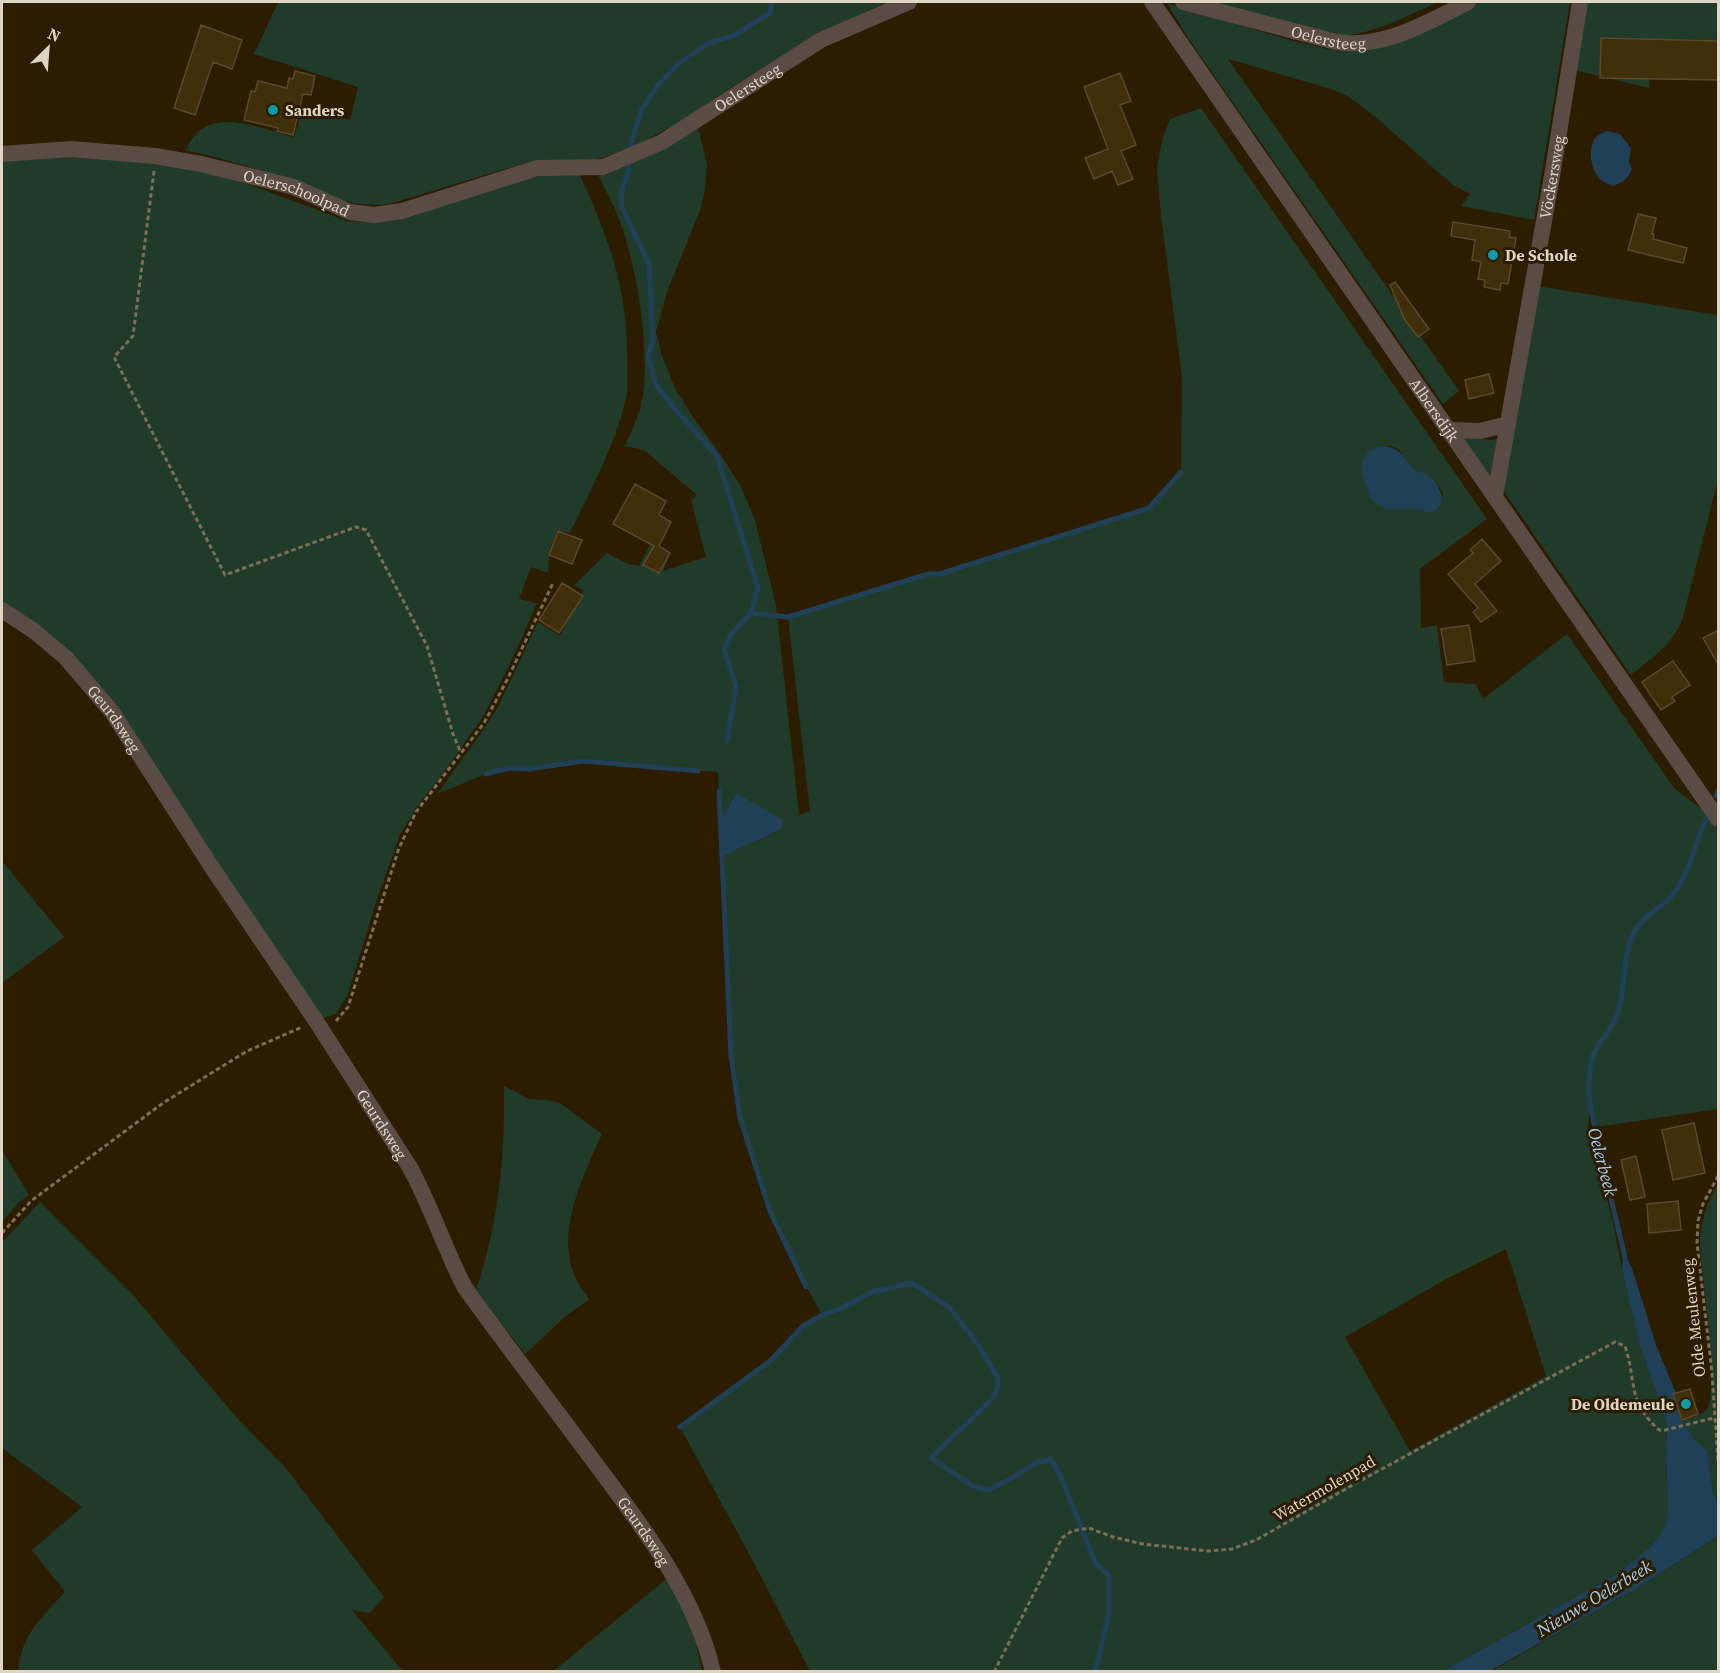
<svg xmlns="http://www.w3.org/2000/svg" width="1720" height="1673" font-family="'Source Serif 4',serif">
	<rect width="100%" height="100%" fill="#2c1c00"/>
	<path fill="#203b29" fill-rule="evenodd" d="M278,2H887L810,38L719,95L685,119L635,146L595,160H552L525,163L389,204C346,209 314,190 274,175C245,165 216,157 185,150C189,144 193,136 199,131C225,111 265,130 294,137L303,108L350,120L358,87L254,54Z
		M1212,2H1438C1407,16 1376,33 1342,36Z
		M1469,2H1570L1534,220L1461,206L1470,194L1453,185L1373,115L1348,96L1331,89L1228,59L1459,391L1443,404L1188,38L1167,3L1289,40L1337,51L1361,48Z
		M1585,2H1718V40L1649,39V88L1574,70Z
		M1201,108L1487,519L1420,569L1421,628L1437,625L1444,682L1476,684L1483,699L1567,634L1674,788L1708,814L1718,831V1109L1597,1127L1590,1094L1588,1128L1613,1222L1622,1269L1639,1343L1667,1424L1666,1450L1668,1509L1666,1523L1659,1537L1649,1548L1617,1574L1443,1671H810L754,1563L680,1427L770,1361L790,1337L803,1326L822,1315L787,1251L770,1211L740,1118L731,1056L721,857L782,829L736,793L720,822L718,772L584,761L529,769L510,768L486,774L437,794L484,729L499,705L538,622L560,636L584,590L574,585L607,553L628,564L639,566L650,545L670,553L663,571L706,557L691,500L697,495L644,450L625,446C632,430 641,412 643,394C649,346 638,276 623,230C617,211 607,193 598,175L698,127L707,165L705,190L701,208L667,292L656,332L662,356L675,388L693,417L721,455L740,485L755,520L776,605L799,815L810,811L788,617L928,574H939L1148,508L1181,472L1182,377L1161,216L1157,168L1162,140L1170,119ZM1380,446H1390L1398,449L1416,471L1439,486L1443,494L1441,503L1429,513L1422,509L1370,496L1367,489ZM1506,1249L1546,1376L1410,1451L1345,1337L1446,1279Z
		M118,157L226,176L347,221L362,222L530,177L559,173L580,175C609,239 628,289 627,360C627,374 629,389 625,402C614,448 590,491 570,533L557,530L549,552L548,573L531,567L519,599L537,603L510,664L483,717L442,775L418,805L400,835L376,902L348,994L336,1014L320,1019L120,716L2,602V158Z
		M1537,286L1718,315V479L1682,621C1671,645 1651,659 1631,675L1503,490Z
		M1460,438L1492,440L1501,438L1493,485Z
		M2,861L64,937L2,983Z
		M504,1086L529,1099L547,1100L560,1103L602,1134C584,1173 557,1229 573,1272C576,1281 584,1291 589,1300L567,1315L525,1354L476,1290C499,1220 505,1159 504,1086Z
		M2,1150L29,1195L18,1203L2,1222Z
		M1718,1183V1501L1713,1494L1708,1452L1693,1438L1681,1420C1689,1418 1700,1416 1707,1410C1720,1386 1702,1282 1700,1248C1699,1223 1707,1204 1718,1183Z
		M40,1202L133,1295L236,1417L285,1467L384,1597L370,1613L352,1610L403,1671H18C22,1633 41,1618 65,1592L32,1550L82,1507L2,1448V1242Z
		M1718,1536V1671L1490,1672L1637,1588Z
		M669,1577L694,1634L702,1671L552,1672Z"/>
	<path fill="#204058" d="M1607,131L1620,134L1631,148L1629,161L1632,169C1628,179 1623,182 1613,186C1608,184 1603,182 1600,179C1591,170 1587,149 1595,138C1597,135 1603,133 1607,131Z
		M1380,446C1398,445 1405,458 1416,471C1435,473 1456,505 1429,513C1414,505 1401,511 1385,509C1381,506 1374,502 1370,497C1369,495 1368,490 1367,488C1360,469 1357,453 1380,446Z
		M736,793L783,820L782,829L721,857L720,822Z
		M1623,1251L1632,1268L1656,1345L1676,1393L1673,1394L1681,1420L1693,1438L1708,1452L1713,1494L1718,1501V1536L1637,1588L1490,1671H1443L1617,1574L1649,1548L1659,1537L1666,1523L1668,1509L1666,1450L1667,1424L1639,1343L1622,1269Z"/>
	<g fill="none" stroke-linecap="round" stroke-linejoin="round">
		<path stroke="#204058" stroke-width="5" d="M751,613L758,588L717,456L675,409L656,385L648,357L653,339L649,264L621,205L622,190L628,172L631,143L641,111L657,86L679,63L709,43L735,35L770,13L772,2
			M727,741L736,686L724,650L732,633L751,613L788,617L928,574H939L1149,508L1181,472
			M486,774L510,768L529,769L584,761L698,771
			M719,791L731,1056L740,1118L770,1211L806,1287
			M1716,796L1718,791
			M1625,1258C1620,1234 1613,1211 1609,1187C1607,1180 1607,1172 1605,1165C1596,1130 1584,1099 1591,1062C1595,1043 1614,1030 1619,1010C1625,985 1622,954 1635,931C1644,914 1663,908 1674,893C1691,870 1696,839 1708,814
			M680,1427L770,1361L803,1326L822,1315L840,1309L872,1292L912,1283L950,1308L978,1345L997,1376L998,1387L994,1397L931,1458L973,1486L988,1490L1012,1478L1036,1463L1051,1459L1060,1475L1096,1564L1109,1575V1614L1095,1672"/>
	</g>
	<path fill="#412e0a" stroke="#5b492c" stroke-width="1.5" d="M201,25L242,40L232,69L213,62L195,115L174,108Z
		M1601,38L1719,41V80L1600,78Z
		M295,71L315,76L311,95L303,94L293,135L277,131L278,128L244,120L251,91L255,92L258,81L287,88L289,78L293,79Z
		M1120,73L1131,101L1120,105L1136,145L1121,151L1133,179L1118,185L1112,171L1094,179L1085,158L1108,149L1084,87Z
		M1638,214L1656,218L1652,234H1654L1653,239L1687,248L1683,263L1628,250Z
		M1453,222L1510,231L1509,237L1516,238L1508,284L1501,283L1500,290L1484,287L1485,280L1478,279L1481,262L1472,260L1475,240L1451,236Z
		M1395,282L1429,329L1418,337L1405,320L1390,285Z
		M1489,374L1494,393L1469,399L1465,380Z
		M635,484L666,501L659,515L671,522L659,546L670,553L659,573L643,565L654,546L613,524Z
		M558,531L582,540L572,564L549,555Z
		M1482,539L1501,561L1475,584L1497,611L1481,622L1473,612L1478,608L1448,574L1473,553L1470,550Z
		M562,583L583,596L559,633L539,620Z
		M1469,625L1475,661L1447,665L1441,629Z
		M1719,630V666L1703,638Z
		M1673,661L1690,685L1672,697L1675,701L1661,710L1642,682Z
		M1694,1123L1705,1173L1673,1180L1662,1130Z
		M1636,1156L1645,1197L1630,1200L1621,1160Z
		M1678,1201L1681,1230L1649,1233L1647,1204Z
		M1690,1389L1698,1414L1682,1420L1673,1394Z"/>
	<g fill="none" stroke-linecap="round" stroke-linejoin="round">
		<path stroke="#7c6e57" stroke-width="3" stroke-dasharray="4.5 3" stroke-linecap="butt" d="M154,171L133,336L114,357L225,575L356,527L366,530L427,646L453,734L461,753
			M336,1021L348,1007L399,848L416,812L484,723L507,680L553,583
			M1718,1176L1703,1204L1698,1221L1697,1243L1712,1373L1718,1461
			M2,1233L31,1201L163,1103L247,1051L302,1027
			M994,1672L1062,1538L1072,1531L1089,1528L1113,1537L1143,1544L1208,1551L1232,1549L1256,1540L1358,1482L1615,1342L1625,1346C1637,1383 1627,1401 1659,1430H1665L1714,1418"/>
		<g stroke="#5a4c45" stroke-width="16">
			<path id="s1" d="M1152,2L1718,819"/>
			<path id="s2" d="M1183,2L1336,42C1384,49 1426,23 1468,2"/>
			<path id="s3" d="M2,154L71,149L155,156L201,164L294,187L350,212L374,215L402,211L537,168L603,167L662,142L821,40L909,2"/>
			<path d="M1448,430L1480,431L1508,424"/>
			<path id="s4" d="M1495,496L1552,176L1580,2"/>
			<path id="s5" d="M2,610L34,631L66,658L112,712L211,866L316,1021L409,1166C431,1205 444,1248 465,1288C508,1347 552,1405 595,1463C642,1526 695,1594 713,1672"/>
		</g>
	</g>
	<g fill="#0f9aa8" stroke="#2c1c00" stroke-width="2">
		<circle cx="273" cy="110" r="6"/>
		<circle cx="1493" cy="255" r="6"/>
		<circle cx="1686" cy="1404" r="6"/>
	</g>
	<g text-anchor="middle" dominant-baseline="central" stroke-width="6" stroke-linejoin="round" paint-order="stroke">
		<g font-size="16" fill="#dfd5c4" stroke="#2c1c00">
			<text stroke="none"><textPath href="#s2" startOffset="150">Oelersteeg</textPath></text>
			<text stroke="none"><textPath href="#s3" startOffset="783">Oelersteeg</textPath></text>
			<text stroke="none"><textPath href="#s4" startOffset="324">Vöckersweg</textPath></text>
			<text stroke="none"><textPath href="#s3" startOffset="300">Oelerschoolpad</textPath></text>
			<text stroke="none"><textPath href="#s1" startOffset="496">Albersdijk</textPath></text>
			<text stroke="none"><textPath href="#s5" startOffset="158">Geurdsweg</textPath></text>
			<text stroke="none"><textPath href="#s5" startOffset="644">Geurdsweg</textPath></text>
			<text transform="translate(1693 1318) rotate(-96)">Olde Meulenweg</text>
			<text transform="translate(1324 1488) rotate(-30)">Watermolenpad</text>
			<text stroke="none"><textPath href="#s5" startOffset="1130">Geurdsweg</textPath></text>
		</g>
		<g font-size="16" font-weight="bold" fill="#dfd5c4" stroke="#2c1c00" text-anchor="start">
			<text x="285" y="110">Sanders</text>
			<text x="1505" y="255">De Schole</text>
			<text x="1674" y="1404" text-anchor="end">De Oldemeule</text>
		</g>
		<g font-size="18" font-style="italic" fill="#a6d2f7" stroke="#2c1c00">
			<text transform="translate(1603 1162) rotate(75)">Oelerbeek</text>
			<text transform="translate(1594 1598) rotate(-31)">Nieuwe Oelerbeek</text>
		</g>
	</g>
	<rect width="1720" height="1673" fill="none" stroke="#dfd5c4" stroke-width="6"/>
	<g transform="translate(48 48) rotate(25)" stroke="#2c1c00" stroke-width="4.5" paint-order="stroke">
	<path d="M0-4.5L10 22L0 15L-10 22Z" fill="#dfd5c4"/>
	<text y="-9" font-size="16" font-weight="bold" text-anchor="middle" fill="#dfd5c4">N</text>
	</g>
</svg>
